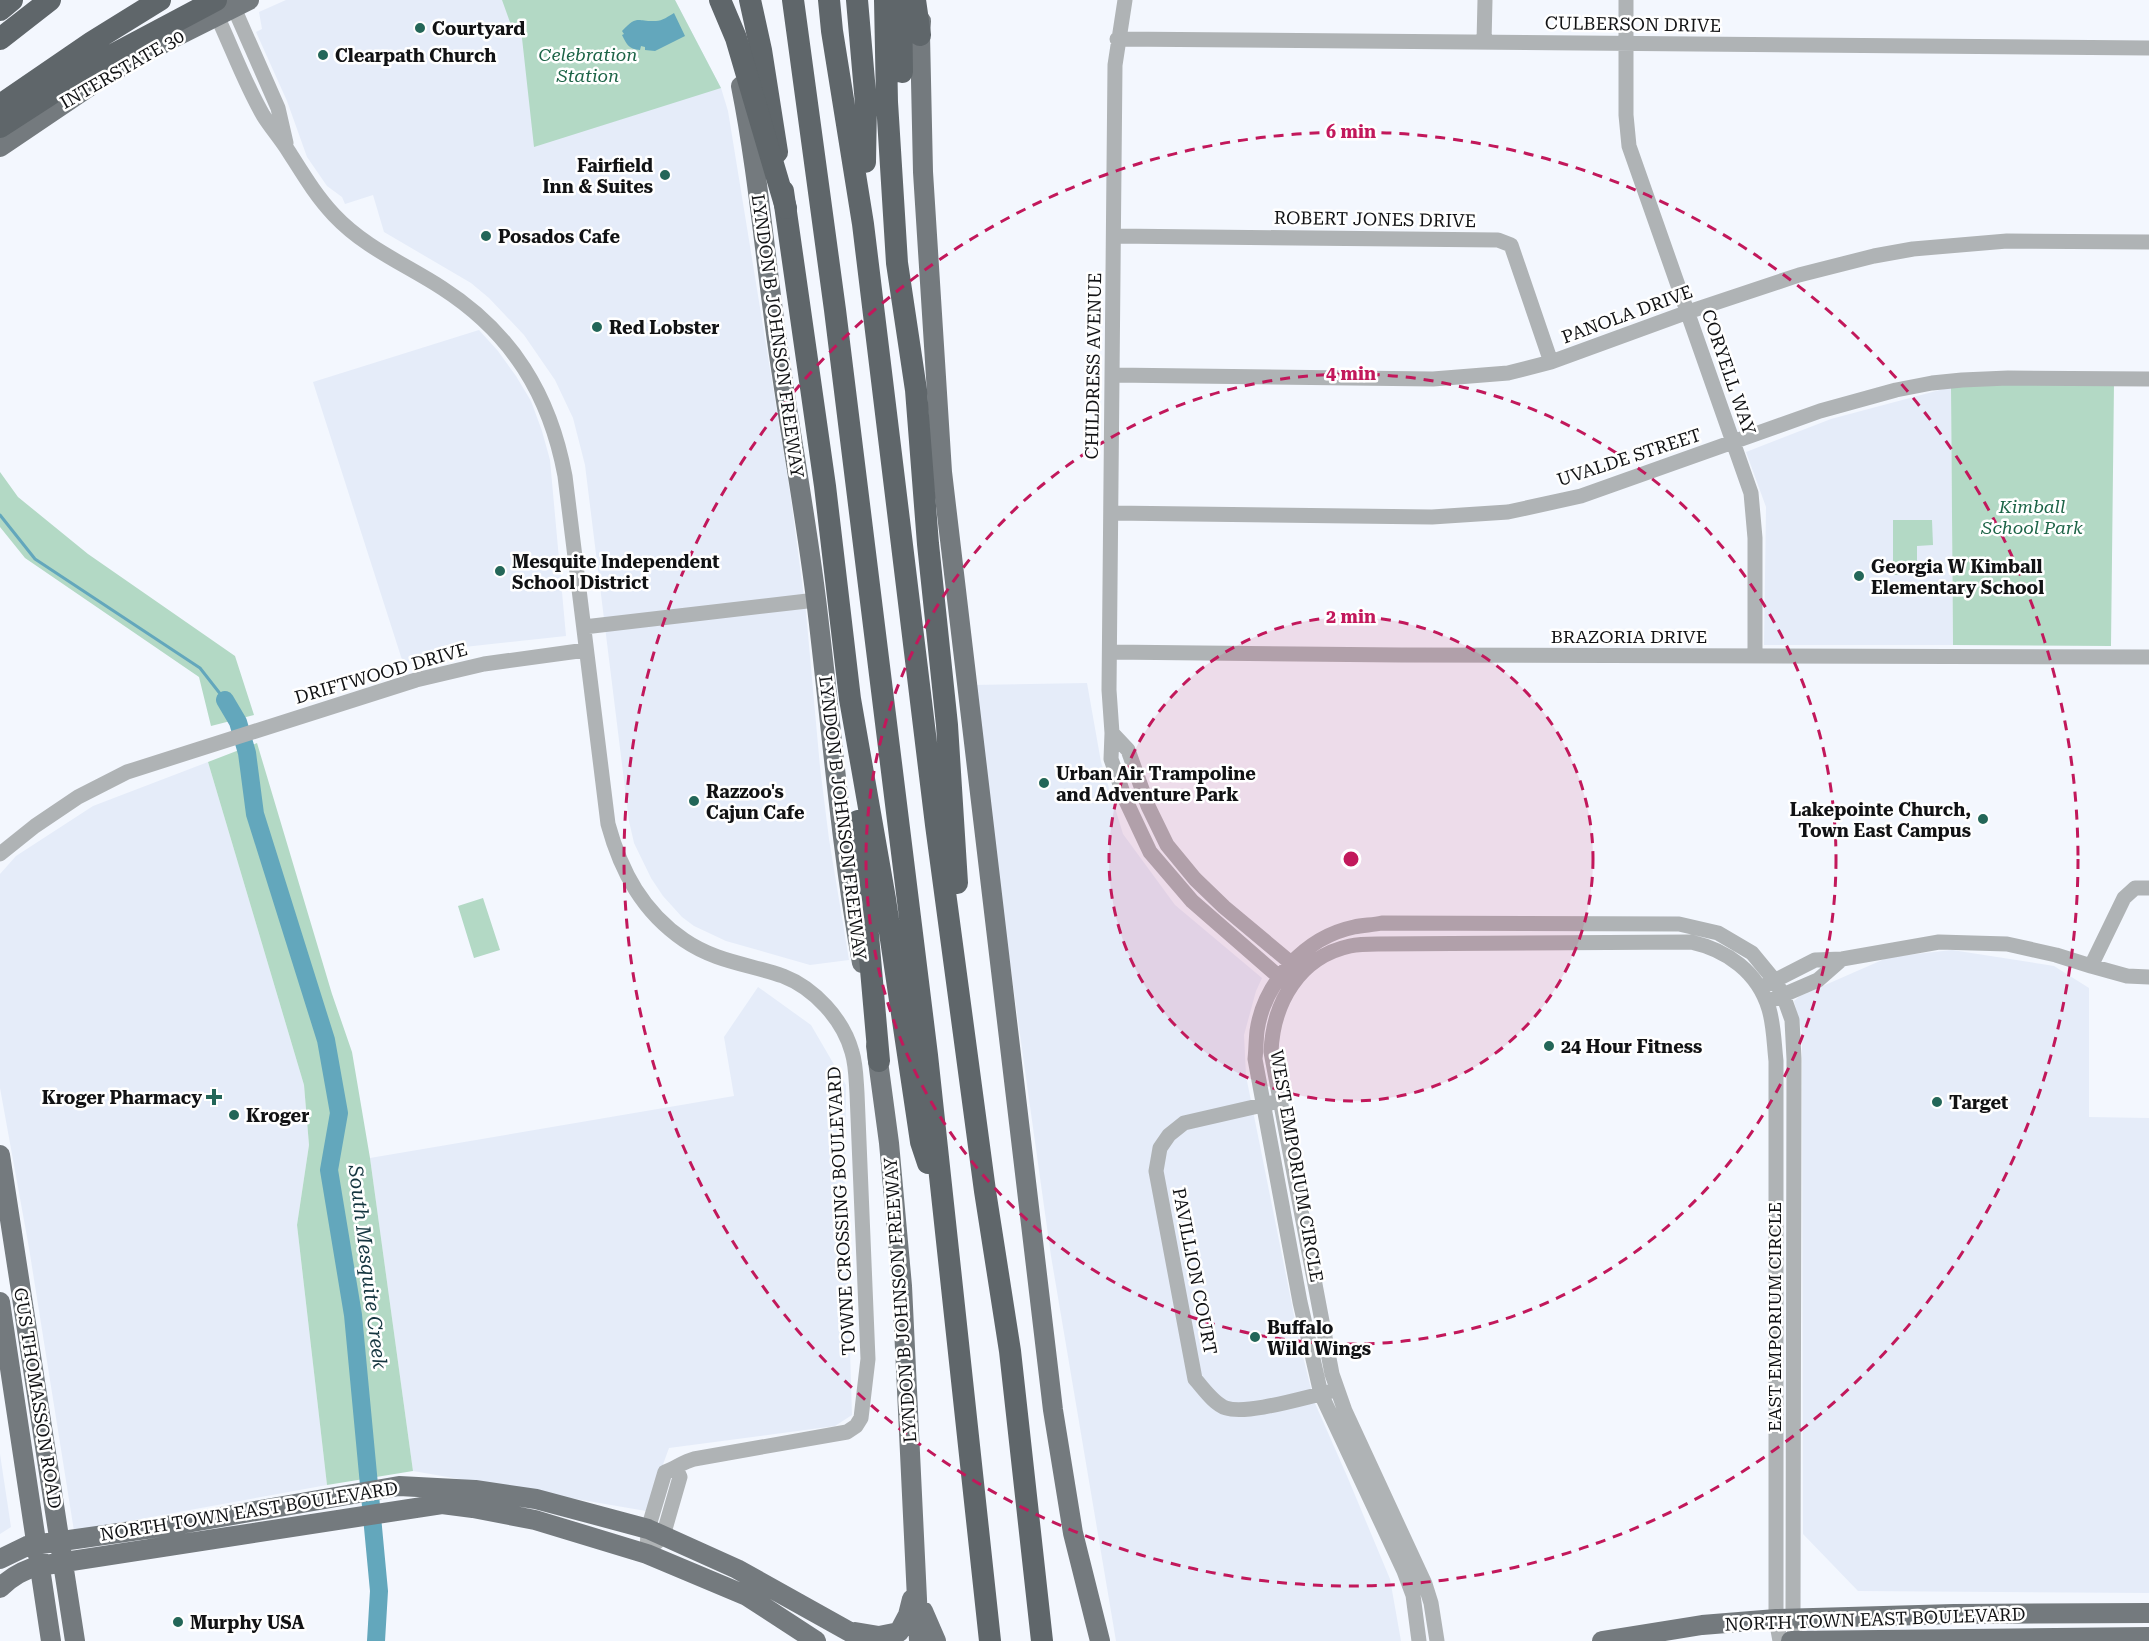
<svg xmlns="http://www.w3.org/2000/svg" width="2149" height="1641" font-family="'Roboto Serif',serif">
	<rect width="100%" height="100%" fill="#f3f7fe"/>
	<path fill="#e5ecf9" d="M286,0H675L721,88L728,111L790,492L806,612L820,767L829,839L849,960L810,965L726,941L694,926L682,917L663,896L651,878L634,843L629,821L585,465L573,418L555,380L524,335L489,298L471,283L384,232L373,195L345,204L342,197L327,186L307,157L287,101L256,32L262,29L259,12Z
		M479,330L498,351L516,376L531,401L542,431L550,460L566,636L464,647L404,666L313,382Z
		M1951,387L1953,645H1764L1766,507L1746,452L1831,419Z
		M1087,683L1101,762L1123,834L1175,905L1262,978L1256,991L1244,1035L1246,1076L1299,1340L1314,1401L1347,1476L1390,1579L1401,1641H1116L1051,1256L971,685Z
		M208,762L304,1085L309,1145L297,1225L327,1485L74,1531L29,1248L0,1088V874L16,856L93,806Z
		M1952,950L2054,966L2089,988V1117L2149,1118V1593L1858,1591L1803,1534L1802,1032L1794,1001L1800,996L1889,957Z
		M758,987L811,1025L846,1085L845,1190L852,1415L835,1426L669,1448L646,1511L413,1471L370,1158L734,1096L724,1037Z
		M0,1454L11,1527L0,1534Z"/>
	<path fill="#b3d9c5" d="M502,0H675L721,88L534,147L521,29L511,25Z
		M2114,383L2111,646L1953,645L1951,387L2001,384Z
		M0,472L18,497L88,554L235,656L254,715L211,726L199,677L25,558L0,527Z
		M1893,520H1932L1933,545L1917,546V574L1893,575Z
		M257,743L332,994L352,1052L370,1158L413,1471L327,1485L297,1225L309,1145L304,1085L208,762Z
		M483,898L500,950L474,958L458,906Z"/>
	<path fill="#63a7bc" d="M674,13L685,36L655,51L645,50V47L641,46L640,50C629,49 627,45 622,35L624,34L622,31C638,14 637,22 656,21C662,21 669,16 674,13Z"/>
	<g fill="none" stroke-linecap="round" stroke-linejoin="round">
		<path stroke="#63a7bc" stroke-width="3" d="M0,515L35,559L200,668L225,700"/>
		<path stroke="#63a7bc" stroke-width="18" d="M225,700L238,722L247,753L255,814L326,1040L339,1113L329,1170L353,1315L379,1591L376,1641"/>
		<path stroke="#afb3b5" stroke-width="15" d="M1125,0L1115,65L1109,690L1112,733L1111,759L1126,801L1150,852L1192,901L1286,983
			M1626,0V115L1629,146L1751,493L1755,538V655
			M234,8L278,108L286,143
			M217,16C232,48 245,84 263,115C271,128 281,139 289,152C303,174 316,196 334,215C365,248 405,264 442,288C512,333 550,395 565,476L608,824C621,872 643,912 684,940C716,962 749,964 783,976C814,988 843,1019 852,1052C856,1065 856,1079 857,1093L868,1359L861,1418L856,1426L847,1432L694,1459C683,1462 676,1468 665,1472L648,1529L647,1554
			M1117,39L2149,48
			M1484,42L1485,0
			M1114,236L1498,240L1511,245L1551,362
			M1113,375L1433,379L1508,373L1551,362L1688,312L1799,275L1874,256L1913,249L2007,241L2149,242
			M1111,513L1432,517L1508,512L1581,496L1820,411L1896,390L1932,383L1962,380L2008,378L2149,379
			M584,627L816,600
			M1110,652L1401,655L2149,657
			M1112,733L1128,750L1148,806L1167,845L1195,879L1224,907L1297,968
			M0,854L35,826L78,797L127,772L416,680L484,664L586,650
			M2149,888H2135L2124,898L2091,966L2127,976L2149,977
			M1766,985L1815,960L1842,959L1939,942L2007,944L2056,955L2091,966
			M1774,999L1818,980L1842,959
			M1271,1103L1184,1123L1169,1135L1160,1148L1156,1171L1195,1379C1204,1389 1214,1404 1226,1408C1248,1415 1305,1397 1329,1392
			M656,1543L663,1536L680,1477L676,1468
			M1419,1641L1413,1595L1404,1571L1321,1394L1300,1302L1255,1059C1256,1050 1256,1040 1257,1031C1264,982 1306,937 1354,927C1363,925 1373,925 1382,923L1679,924L1718,933L1752,953L1775,981L1783,995L1792,1020L1794,1059L1793,1619L1796,1641
			M1437,1641L1431,1603L1425,1584L1345,1411L1332,1374L1271,1052C1273,1003 1299,957 1350,946C1359,944 1369,944 1378,944L1691,942C1727,950 1758,972 1769,1009C1774,1026 1774,1044 1776,1061V1619L1780,1641"/>
		<path stroke="#747a7e" stroke-width="20" d="M921,21L920,35L923,172L942,472L1053,1410L1073,1533L1100,1641
			M741,86C756,161 763,236 773,311C785,407 804,502 816,599C831,720 840,843 862,963
			M0,147L108,74L171,39L249,0
			M876,1046L889,1143L902,1286L919,1641
			M0,1155L75,1641
			M0,1302L51,1641
			M0,1559L27,1546L181,1524L399,1486L475,1490L536,1499L648,1529L737,1569L866,1641
			M0,1588C12,1576 23,1570 39,1566L442,1504L473,1508L535,1520L647,1554L747,1596L816,1641
			M923,1611L936,1641
			M855,1632L879,1636L899,1632L908,1615L912,1599
			M1602,1641L1702,1625L1776,1619L1954,1614L2149,1613
			M1791,1641L2149,1637"/>
		<path stroke="#5f666a" stroke-width="22" d="M750,0L761,50L777,152
			M793,0L835,310L927,1055L990,1641
			M829,0L832,31L863,224L936,825L985,1191L1010,1351L1042,1641
			M857,0L866,104L865,162
			M885,0L887,102L897,263L916,390L928,544L947,725L957,883
			M901,0L902,72
			M915,0L920,35
			M0,10L12,0
			M0,39L50,0
			M0,105L92,42L160,0
			M0,127L105,59L216,0
			M783,191L825,486L850,699L885,899L921,1142L928,1163
			M858,821L879,1061"/>
		<path stroke="#5f666a" stroke-width="22" d="M720,0L736,38L786,208"/>
	</g>
	<circle cx="1351" cy="859" r="242" fill="#c2185b" fill-opacity=".12"/>
	<g fill="none" stroke="#c2185b" stroke-width="3" stroke-dasharray="10 8">
		<circle cx="1351" cy="859" r="242"/>
		<circle cx="1351" cy="859" r="485"/>
		<circle cx="1351" cy="859" r="727"/>
	</g>
	<g fill="#236658" stroke="#fff" stroke-width="2">
		<circle cx="420" cy="28" r="6"/>
		<circle cx="323" cy="55" r="6"/>
		<circle cx="665" cy="175" r="6"/>
		<circle cx="486" cy="236" r="6"/>
		<circle cx="597" cy="327" r="6"/>
		<circle cx="500" cy="571" r="6"/>
		<circle cx="1859" cy="576" r="6"/>
		<circle cx="1044" cy="783" r="6"/>
		<circle cx="694" cy="801" r="6"/>
		<circle cx="1983" cy="819" r="6"/>
		<circle cx="1549" cy="1046" r="6"/>
		<path d="M211 1088h6v6h6v6h-6v6h-6v-6h-6v-6h6z"/>
		<circle cx="1937" cy="1102" r="6"/>
		<circle cx="234" cy="1115" r="6"/>
		<circle cx="1255" cy="1337" r="6"/>
		<circle cx="178" cy="1622" r="6"/>
	</g>
	<g text-anchor="middle" dominant-baseline="central" stroke-width="5" stroke-linejoin="round" paint-order="stroke">
		<g font-size="18" fill="#111214" stroke="#fff">
			<text transform="translate(1633 24) rotate(1)">CULBERSON DRIVE</text>
			<text transform="translate(122 69) rotate(-30)">INTERSTATE 30</text>
			<text transform="translate(1375 219) rotate(1)">ROBERT JONES DRIVE</text>
			<text transform="translate(1627 314) rotate(-20)">PANOLA DRIVE</text>
			<text transform="translate(778 336) rotate(82)">LYNDON B JOHNSON FREEWAY</text>
			<text transform="translate(1093 366) rotate(-89)">CHILDRESS AVENUE</text>
			<text transform="translate(1729 372) rotate(71)">CORYELL WAY</text>
			<text transform="translate(1629 457) rotate(-18)">UVALDE STREET</text>
			<text x="1629" y="636">BRAZORIA DRIVE</text>
			<text transform="translate(381 673) rotate(-16)">DRIFTWOOD DRIVE</text>
			<text transform="translate(843 818) rotate(83)">LYNDON B JOHNSON FREEWAY</text>
			<text transform="translate(1297 1166) rotate(80)">WEST EMPORIUM CIRCLE</text>
			<text transform="translate(841 1211) rotate(-93)">TOWNE CROSSING BOULEVARD</text>
			<text transform="translate(1195 1271) rotate(79)">PAVILLION COURT</text>
			<text transform="translate(900 1300) rotate(-94)">LYNDON B JOHNSON FREEWAY</text>
			<text transform="translate(1774 1317) rotate(-90)">EAST EMPORIUM CIRCLE</text>
			<text transform="translate(38 1398) rotate(81)">GUS THOMASSON ROAD</text>
			<text transform="translate(249 1511) rotate(-9)">NORTH TOWN EAST BOULEVARD</text>
			<text transform="translate(1875 1619) rotate(-2)">NORTH TOWN EAST BOULEVARD</text>
		</g>
		<g font-size="18" font-weight="bold" fill="#111214" stroke="#fff" text-anchor="start">
			<text x="432" y="28">Courtyard</text>
			<text x="335" y="55">Clearpath Church</text>
			<text x="653" y="165" text-anchor="end">Fairfield<tspan x="653" dy="21">Inn &amp; Suites</tspan></text>
			<text x="498" y="236">Posados Cafe</text>
			<text x="609" y="327">Red Lobster</text>
			<text x="512" y="561">Mesquite Independent<tspan x="512" dy="21">School District</tspan></text>
			<text x="1871" y="566">Georgia W Kimball<tspan x="1871" dy="21">Elementary School</tspan></text>
			<text x="1056" y="773">Urban Air Trampoline<tspan x="1056" dy="21">and Adventure Park</tspan></text>
			<text x="706" y="791">Razzoo's<tspan x="706" dy="21">Cajun Cafe</tspan></text>
			<text x="1971" y="809" text-anchor="end">Lakepointe Church,<tspan x="1971" dy="21">Town East Campus</tspan></text>
			<text x="1561" y="1046">24 Hour Fitness</text>
			<text x="202" y="1097" text-anchor="end">Kroger Pharmacy</text>
			<text x="1949" y="1102">Target</text>
			<text x="246" y="1115">Kroger</text>
			<text x="1267" y="1327">Buffalo<tspan x="1267" dy="21">Wild Wings</tspan></text>
			<text x="190" y="1622">Murphy USA</text>
		</g>
		<g font-size="18" font-style="italic" fill="#1d6447" stroke="#fff">
			<text x="588" y="54">Celebration<tspan x="588" dy="21">Station</tspan></text>
			<text x="2032" y="506">Kimball<tspan x="2032" dy="21">School Park</tspan></text>
		</g>
		<g font-size="20" font-style="italic" fill="#14353f" stroke="#fff">
			<text transform="translate(368 1267) rotate(83)">South Mesquite Creek</text>
		</g>
	</g>
	<circle cx="1351" cy="859" r="9" fill="#c2185b" stroke="#fff" stroke-width="3"/>
	<g font-size="18" text-anchor="middle" font-weight="bold" fill="#c2185b" stroke="#fff" stroke-width="5" stroke-linejoin="round" paint-order="stroke">
		<text x="1351" y="138">6 min</text>
		<text x="1351" y="380">4 min</text>
		<text x="1351" y="623">2 min</text>
	</g>
</svg>
